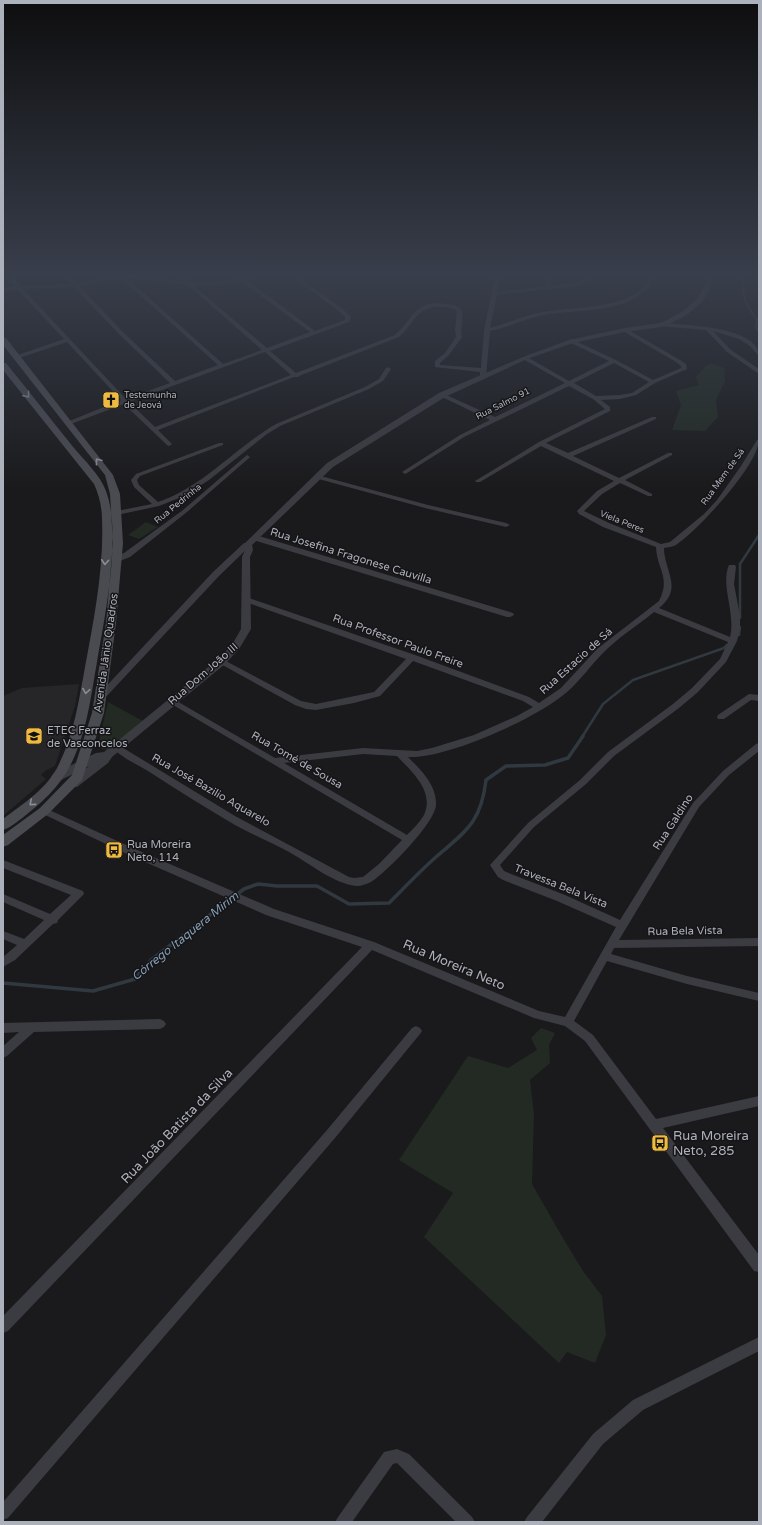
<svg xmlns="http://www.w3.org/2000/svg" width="762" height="1525" font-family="'Varela Round',sans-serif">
	<rect width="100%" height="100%" fill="#1a1a1c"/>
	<path fill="#262629" d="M79,684L75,706L55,766L45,771L41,775L46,779L3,816V696L22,688Z"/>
	<path fill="#222a23" d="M711,363L724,368L725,381L716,400L718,417L705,431L672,430L681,405L676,391L699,385L696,377L706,366Z
		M146,522L158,527L139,539L128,535Z
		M108,702L143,721L108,750L102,749L98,746Z
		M541,1028L555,1033L549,1045L550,1063L530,1080L534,1114L532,1184L560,1233L583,1271L602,1296L606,1335L595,1363L567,1352L559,1363L424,1237L453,1193L399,1160L468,1056L508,1068L537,1050L531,1038Z"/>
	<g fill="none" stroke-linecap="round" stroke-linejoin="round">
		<path stroke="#303840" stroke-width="2" d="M744,276C741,294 745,305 757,319L756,327L759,332"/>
		<path stroke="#303840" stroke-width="2.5" d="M740,618V564L759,535
			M739,635L740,627
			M582,737L603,704L633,680L724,648L727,645"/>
		<path stroke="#303840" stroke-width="3.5" d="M3,983L93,991L135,979L151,960L244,889L258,884L277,886H317L349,904L389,903C404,888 419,872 436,857C466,831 481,823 486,780L506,766L545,765L568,758L583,736"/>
		<path fill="#3b3c41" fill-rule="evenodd" d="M5,276H11L21,286L71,284L64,276H70L77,283L114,276H144L183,282L177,276H183L191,282H211L238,279V277L243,278L250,276H258L247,280L315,331L345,320V317L340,312L291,276H297L344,310L351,317L349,322L270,351L296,373L395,335C415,317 414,299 447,304C452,305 458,305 461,310C465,317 459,329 462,337L449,355L440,363V365L481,368L484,330L495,276H501L497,292L545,286V276H551L550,286L576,283L589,276H595L589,281L577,286L497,295L490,328C508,323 525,315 544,312C571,307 625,309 643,287C646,284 648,279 649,276H655C652,280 650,286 647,289C623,314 574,309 543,315C525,319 508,327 490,331L486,376L483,378L480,376V372L435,367V361L445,353L456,337L455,330L457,311C453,307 448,307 442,307C417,305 415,323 399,337L299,376L298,377H294L158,430L172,444L169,446L167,445L124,404L71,424H67V422L121,400L67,342L19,358H15V356L64,339L18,290L3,291V287H15ZM121,278L218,365L175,381L124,333L79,286ZM127,278L188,285L262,350L223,364ZM242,282L310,332L267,348L194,286H211ZM74,287L120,335L170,383L126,399L23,289ZM265,352L291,375L155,427L129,402Z
			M661,323C682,325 759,326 759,356L750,346L739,339L713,331L731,350L759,369V374L727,352L706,330L659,326L658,325Z
			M625,328L680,360L686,364L687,369L655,383L636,395L620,399L601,400L610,407V411L546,443L568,453L652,417H656V419L573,456L619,478L668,453H672V455L625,480L652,494V496H648L620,483L602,494L584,511L609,523L661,544L670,542L704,514L717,500L741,466L757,440L759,439C759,465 698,530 676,545C672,547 668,547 664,548C664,571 684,588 659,608L730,637C736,613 720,585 729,565H735L736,567L734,584L740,616V629L737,641L726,662L698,692L679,708L614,756L586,784L534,827L500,865L504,871L511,874L565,895L620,920L693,803L723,771L756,744L759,743V751L729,775L699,807L619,940L759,938V946L614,948L611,954L687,976L759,993V1001L687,984L607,961L574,1021L593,1035L656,1119L759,1096V1106L663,1128L759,1255V1272L754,1271L585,1041L565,1026L534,1018L372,950L8,1331L3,1333V1316L362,947L266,915L129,855L41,813L39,811L41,809H47L135,849L274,909L374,942L539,1011L565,1017L616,927L557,901L503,880L498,877L490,865L528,823L580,780L608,752L673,704L692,688L720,659L728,642L654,612C637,626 617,638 602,654C590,666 580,681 567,692C538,718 446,759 408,757C420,769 437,785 436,805C435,823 387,872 371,882C366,884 362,886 357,886C334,884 309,863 289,852C272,843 253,835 235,825C206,808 177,790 148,771C138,765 119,756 113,748L114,746H120L235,816L349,877L354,878L363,877L379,864L402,840L168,702L172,699L175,700L275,758L363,748L417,751L432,748L474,735L517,716L533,707L523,701L413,661L380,696L354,703L316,710L306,709L295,705L217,662L218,660H224L301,701L316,704L374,692L406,659L243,601L242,599L246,597L415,655L529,697L539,703L561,688L597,649L659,601C671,577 657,570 656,547L603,527L579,514L577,511L597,491L614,481L541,446L480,482H476L475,481L539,442L605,409L593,399L569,386L464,437L407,473L405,474L402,472L460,435L490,420L440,396V394H444L495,417L565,383L523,359V357H527L569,381L609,361L569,342V340L571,339L616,360L653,380L681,368V366L676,362L623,331L622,330ZM614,363L649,382L632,393L620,395L596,396L574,383ZM363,754L397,756C411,771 435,791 424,815C420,822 413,829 407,835L284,763Z
			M388,367L391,369L383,381L369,389L280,426L267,434L209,480L184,496L159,506L117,515L113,513L117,511L152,504L134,487L131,480L136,474L219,443H223V445L140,476L137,480L139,485L158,502C202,488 236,447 276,424L365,387L379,379L386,368Z
			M247,455L250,457L249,458L187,512L130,557L120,561H114V557L124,553L183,510Z
			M317,475L428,505L506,523L510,525L506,527L425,508L315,478L314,477Z
			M253,536H259L513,613L514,615L510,617H507L253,540Z
			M244,543H250L251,545L219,576L104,699H98L97,697L98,695L213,572Z
			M749,694L759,695V701L751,700L724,719H718L717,717L718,715Z
			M3,860L83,891L84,894L58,920L57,923L53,924L15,960L3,967V957L17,945L3,939V931L24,939L44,920L3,902V894L50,914L71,895L3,868Z
			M160,1019L164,1021L166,1024L164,1027L160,1029L34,1032L7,1056L3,1058V1046L19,1032L3,1033V1023Z
			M416,1026L420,1028L422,1031L420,1034L335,1138L8,1518L3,1520V1502L327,1130L412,1028Z
			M759,1337V1351L643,1410L603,1444L542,1522H524L527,1517L593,1434L633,1400Z
			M397,1449L409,1454L472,1517L475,1522H456L397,1463L393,1464L352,1522H335L338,1517L384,1452Z"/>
		<path fill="#3b3c41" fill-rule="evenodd" d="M707,276H713L708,293L702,302L688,314L672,323L661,327L625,332L573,343L527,359L445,397L333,467L252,545L253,550L250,557L251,629L239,649L225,664L112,757L108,763L77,787H69L67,784L89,766L61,780H53L51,777L53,774L96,753L104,752L217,660L232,645L241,629L242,557L245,550L243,545L327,463L439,393L523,357L569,340L625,328L660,323L667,320L683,311L697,299L705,285Z"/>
		<path fill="#494b51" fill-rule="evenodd" d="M3,338H6L113,475L120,494L123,543L116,623L104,713L82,780L48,814L8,845L3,847V835L40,808L72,775L92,713L106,623L113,543L110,494L105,475L3,345Z
			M3,363H6C29,391 51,420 74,448C85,461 100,475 106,491C122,534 105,616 97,662C91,696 87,732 71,764C60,787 41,803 21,819C15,823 10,828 3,830V819C24,803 48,788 59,764C74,734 79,700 85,667C94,619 104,568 102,519C102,507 99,495 94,484L3,370Z"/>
	</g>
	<defs><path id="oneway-chevron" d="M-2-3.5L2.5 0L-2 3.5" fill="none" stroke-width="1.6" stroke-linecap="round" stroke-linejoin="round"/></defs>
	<g stroke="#8a8d96">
		<use href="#oneway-chevron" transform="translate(27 395) rotate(51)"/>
		<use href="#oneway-chevron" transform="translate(98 461) rotate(-128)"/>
		<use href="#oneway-chevron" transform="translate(105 562) rotate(94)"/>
		<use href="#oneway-chevron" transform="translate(86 691) rotate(99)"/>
		<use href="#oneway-chevron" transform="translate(32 803) rotate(139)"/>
	</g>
	<linearGradient id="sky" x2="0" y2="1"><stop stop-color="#0e0e0f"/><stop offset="0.56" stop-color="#383e4b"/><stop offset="1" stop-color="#383e4b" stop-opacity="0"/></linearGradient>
	<rect width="762" height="490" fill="url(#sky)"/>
	<defs>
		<symbol id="church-square" viewBox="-11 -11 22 22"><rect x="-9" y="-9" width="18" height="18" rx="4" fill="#eeba41" stroke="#151517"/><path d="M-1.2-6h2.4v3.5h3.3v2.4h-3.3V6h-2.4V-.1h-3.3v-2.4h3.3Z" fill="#111"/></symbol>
		<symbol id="university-square" viewBox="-11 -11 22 22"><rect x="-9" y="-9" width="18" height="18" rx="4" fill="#eeba41" stroke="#151517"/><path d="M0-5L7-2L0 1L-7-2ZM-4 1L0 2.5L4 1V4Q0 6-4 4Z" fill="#111"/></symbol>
		<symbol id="bus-square" viewBox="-11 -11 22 22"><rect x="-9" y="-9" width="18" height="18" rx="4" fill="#eeba41" stroke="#151517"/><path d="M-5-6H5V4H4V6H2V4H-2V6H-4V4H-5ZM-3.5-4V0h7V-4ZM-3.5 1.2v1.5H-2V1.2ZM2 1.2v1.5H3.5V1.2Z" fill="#111"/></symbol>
	</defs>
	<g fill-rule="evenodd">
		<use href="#church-square" x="101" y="390" width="20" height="20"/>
		<use href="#university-square" x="24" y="726" width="20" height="20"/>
		<use href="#bus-square" x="104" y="840" width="20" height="20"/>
		<use href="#bus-square" x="650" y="1133" width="20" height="20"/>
	</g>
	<g text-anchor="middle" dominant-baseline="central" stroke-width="3" stroke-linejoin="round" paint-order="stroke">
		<g font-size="9" fill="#adb1bb" stroke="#151517" text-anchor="start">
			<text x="124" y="395">Testemunha<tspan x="124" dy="10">de Jeová</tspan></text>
		</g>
		<g font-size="9" fill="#adb1bb" stroke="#151517">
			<text transform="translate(503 404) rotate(-27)">Rua Salmo 91</text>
			<text transform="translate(723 477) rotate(-54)">Rua Mem de Sá</text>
			<text transform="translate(178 504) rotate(-39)">Rua Pedrinha</text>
			<text transform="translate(622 522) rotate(22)">Viela Peres</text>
		</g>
		<g font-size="11" fill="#adb1bb" stroke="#151517">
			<text transform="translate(351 556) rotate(17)">Rua Josefina Fragonese Cauvilla</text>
			<text transform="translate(398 641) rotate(20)">Rua Professor Paulo Freire</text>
			<text transform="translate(106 653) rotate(-82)">Avenida Jânio Quadros</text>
			<text transform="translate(576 661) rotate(-42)">Rua Estacio de Sá</text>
			<text transform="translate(203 674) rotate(-41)">Rua Dom João III</text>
			<text transform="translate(297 760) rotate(30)">Rua Tomé de Sousa</text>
			<text transform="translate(211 790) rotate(30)">Rua José Bazilio Aquarelo</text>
			<text transform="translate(673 822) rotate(-57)">Rua Galdino</text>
			<text transform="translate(561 886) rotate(22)">Travessa Bela Vista</text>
			<text transform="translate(685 931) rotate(-1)">Rua Bela Vista</text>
		</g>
		<g font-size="11" fill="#adb1bb" stroke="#151517" text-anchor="start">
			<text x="47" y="730">ETEC Ferraz<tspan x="47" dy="13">de Vasconcelos</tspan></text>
			<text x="127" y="844">Rua Moreira<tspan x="127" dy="13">Neto, 114</tspan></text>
		</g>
		<g font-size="12" font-style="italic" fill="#859db5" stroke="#151517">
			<text transform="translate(185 936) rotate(-39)">Córrego Itaquera Mirim</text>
		</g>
		<g font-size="13" fill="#adb1bb" stroke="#151517">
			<text transform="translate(454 965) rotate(23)">Rua Moreira Neto</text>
			<text transform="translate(177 1126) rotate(-46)">Rua João Batista da Silva</text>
		</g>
		<g font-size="13" fill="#adb1bb" stroke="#151517" text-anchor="start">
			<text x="673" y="1136">Rua Moreira<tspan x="673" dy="15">Neto, 285</tspan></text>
		</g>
	</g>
	<rect width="762" height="1525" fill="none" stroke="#adb1bb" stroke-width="8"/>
</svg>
